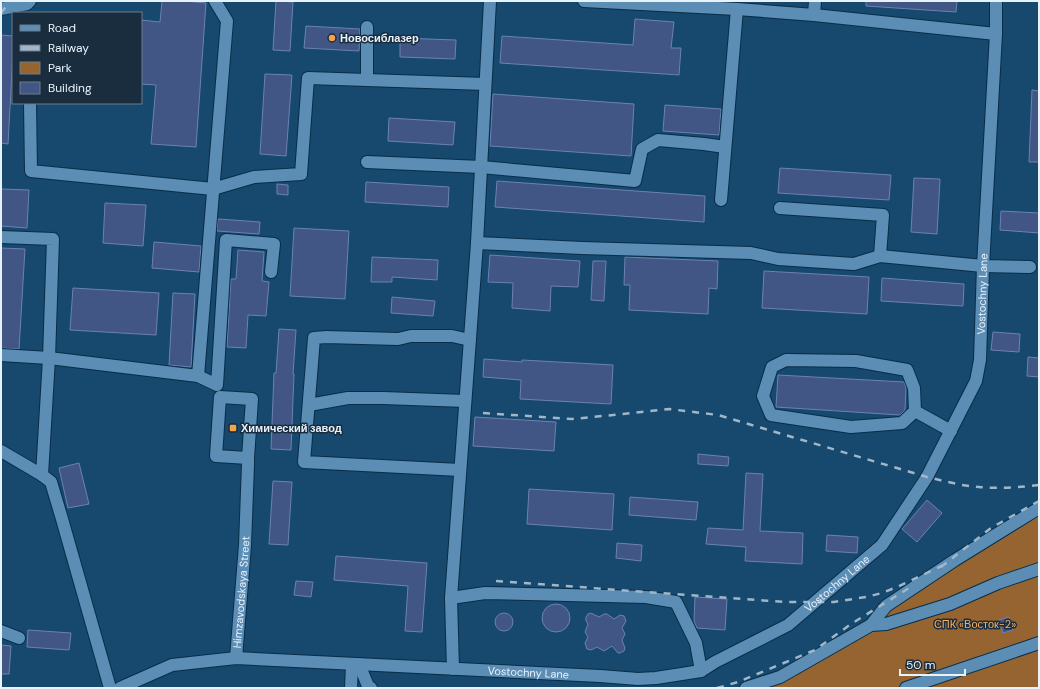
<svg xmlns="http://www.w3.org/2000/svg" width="1040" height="689" font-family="'DM Sans',sans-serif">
	<rect width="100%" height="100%" fill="#17486d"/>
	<path fill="#956431" d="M1039,510V688H754L878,616Z"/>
	<path fill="#415684" stroke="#6b82b4" d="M162,1H185L206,3L196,147L151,144L156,85L141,84V20L160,22Z
		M276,1L293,2L290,51L273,50Z
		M866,1H957L956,12L866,6Z
		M635,19L674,22L671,48H681L679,75L500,63L502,36L633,45Z
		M306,26L360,29L359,51L304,48Z
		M1,35L13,36V52L8,144L1,143Z
		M400,38L456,40L455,59L400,57Z
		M265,74L292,75L286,156L260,154Z
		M1032,90L1039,91V162H1029Z
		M493,94L634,104L631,156L490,146Z
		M665,105L721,109L719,135L663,131Z
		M389,118L455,122L453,145L388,141Z
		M780,168L891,175L889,200L778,193Z
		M914,178L940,179L937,234L911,232Z
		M497,181L705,196L704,222L495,207Z
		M366,182L449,187L448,207L365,202Z
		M277,184L288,185V195L277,194Z
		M1,189L29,190L27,228L1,226Z
		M105,203L146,205L143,246L103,243Z
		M1001,211L1039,213V233L1000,230Z
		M218,219L260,222L259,234L217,231Z
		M294,228L349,231L345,299L290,296Z
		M154,242L201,246L199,272L152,268Z
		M1,248L25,249L19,349L1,348Z
		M238,250L264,252L262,281L269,282L266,316L248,315L246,348L227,347L231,279H236Z
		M490,255L580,261L578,287L551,286L550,311L512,308L513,283L488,282Z
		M372,257L438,260L437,280L392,277V282H371Z
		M625,257L718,261L717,289L709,288L708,314L629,310L630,285H624Z
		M593,261H606L604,301L591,300Z
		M764,271L869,277L867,314L762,308Z
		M882,278L964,284L963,306L881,301Z
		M73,288L159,293L156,335L70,330Z
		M173,293L195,294L191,367L169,365Z
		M392,297L435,301L433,316L391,313Z
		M279,329L296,330L293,374H294L291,450L271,449L274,373H276Z
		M993,332L1020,334L1019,352L991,350Z
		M1028,357L1039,358V377L1027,376Z
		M484,359L522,362V360L613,365L611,404L520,399L521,380L483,377Z
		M778,375L904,382L906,388L905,410L900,415L776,407Z
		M475,417L556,422L554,451L473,446Z
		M698,454L729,457L728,466L698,464Z
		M79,463L89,504L68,508L59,468Z
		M746,473L763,474L760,531L803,533L802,564L745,561L746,547L706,544L708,528L743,530Z
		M273,481L292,482L288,545L269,544Z
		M529,489L614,494L612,530L527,524Z
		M630,497L698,502L696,520L629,515Z
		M927,500L942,513L917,542L902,529Z
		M827,535L858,537L857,553L826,551Z
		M617,543L642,545L641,561L616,558Z
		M336,556L427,563L422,632L405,631L408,586L334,580Z
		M296,581L313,582L311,597L294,595Z
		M695,597L727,599L725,630L697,628L694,621Z
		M542 618a14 14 0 1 1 28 0a14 14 0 1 1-28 0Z
		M495 622a9 9 0 1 1 18 0a9 9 0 1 1-18 0Z
		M590,613L593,614L599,617L604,614H607L614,619L620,615L624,616L626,621L622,628L625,634L622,640L625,648L624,651L620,653H618L612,646L604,651L597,647L591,650L587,649L585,643L588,637L585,632L588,624L586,621V617L588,614Z
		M1009,617L1013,630L1003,633L999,620Z
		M28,630L71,633L69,650L27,647Z
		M1,645L11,646L9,674H1Z"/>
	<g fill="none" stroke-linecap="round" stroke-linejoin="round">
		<defs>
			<g id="minor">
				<path d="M584,1L737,9L814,15L996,34"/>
				<path d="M1,9L27,4L30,1"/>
				<path d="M814,15L815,1"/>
				<path d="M367,80V27"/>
				<path d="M30,103L31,171L213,189L254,177L301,174L308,78L485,84"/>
				<path d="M367,162L481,167L635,181L642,149L658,140L704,144L725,147"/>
				<path d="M721,200L737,9"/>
				<path d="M780,208L883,215L880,256"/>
				<path d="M1,237L53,239L49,358L42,475L51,482L62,519L110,688"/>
				<path d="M477,243L582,248L751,253L778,259L854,264L880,256L983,266L1030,267"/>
				<path d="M1,355L49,358L198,376L227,21L215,1"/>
				<path d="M198,376L217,385L226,240L274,244L271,272"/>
				<path d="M309,405L348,398H383L465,401"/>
				<path d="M915,411L914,388L907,370L856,361L786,360L772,367L763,396L771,415L851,427L902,423L915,411L951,431"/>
				<path d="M1,451L42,475"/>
				<path d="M460,470L304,462L314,338L326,337L398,339L411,336H452L470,340"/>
				<path d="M1039,508L955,560L886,606L871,625L886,624L950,604L998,583L1039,569"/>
				<path d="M451,598L485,593L646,597L676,602L696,643L701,671"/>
				<path d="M1,631L19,638"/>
				<path id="s1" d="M236,658L245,545L248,464V458L252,399L220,397L216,456L248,458"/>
				<path d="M359,664L368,686L371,688"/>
				<path d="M453,669L451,598L477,243L490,1"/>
				<path id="s2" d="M120,688L172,665L236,658L600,676L638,679L656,678L701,671L715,662L788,625L882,545L927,477L976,381L980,360L983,266L996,34V1"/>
				<path d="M351,688L352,664"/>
				<path d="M746,688L780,677L871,625"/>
				<path d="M906,688L1039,643"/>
			</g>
		</defs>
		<use href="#minor" stroke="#072e49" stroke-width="14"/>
		<use href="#minor" stroke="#5c8db5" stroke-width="12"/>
		<path stroke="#a0b7ca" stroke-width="2.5" stroke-dasharray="7 7" stroke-linecap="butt" d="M1,13L10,1
			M483,413L572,419L623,414L669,409L718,415L927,477C944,481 962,486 979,487C997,489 1022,487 1039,485
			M941,567L991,528L1039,501
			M496,581L784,602H834L866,597L882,593L897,587L946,564
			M717,688L738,682L815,650L851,624L914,585"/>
	</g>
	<g fill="#f6a247" stroke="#192d3e" stroke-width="1.5">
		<circle cx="332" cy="38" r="4"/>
		<rect x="229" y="424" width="8" height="8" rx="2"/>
	</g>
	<g text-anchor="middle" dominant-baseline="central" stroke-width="3" stroke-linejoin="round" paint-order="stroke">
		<g font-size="11" font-weight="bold" fill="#e8f2fb" stroke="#192d3e" text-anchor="start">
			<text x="340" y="38">Новосиблазер</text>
			<text x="241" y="428">Химический завод</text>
		</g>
		<g font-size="11" fill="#e8f2fb" stroke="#192d3e">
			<text stroke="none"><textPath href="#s2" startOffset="1086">Vostochny Lane</textPath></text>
			<text stroke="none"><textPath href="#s2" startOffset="750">Vostochny Lane</textPath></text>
			<text stroke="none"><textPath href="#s1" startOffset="66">Himzavodskaya Street</textPath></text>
			<text stroke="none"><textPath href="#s2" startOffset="414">Vostochny Lane</textPath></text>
		</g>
		<g font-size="11" fill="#faae5f" stroke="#192d3e">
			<text x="975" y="624">СПК «Восток-2»</text>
		</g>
	</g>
	<rect width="1040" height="689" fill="none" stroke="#e8f2fb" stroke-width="4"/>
	<rect x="12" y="12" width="130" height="92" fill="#192d3e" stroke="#6c7c8a"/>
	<rect x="20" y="25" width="20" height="6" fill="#5c8db5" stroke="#6c7c8a"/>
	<text x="48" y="32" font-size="12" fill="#e8f2fb">Road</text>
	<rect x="20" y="45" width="20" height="6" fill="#a0b7ca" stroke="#6c7c8a"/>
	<text x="48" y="52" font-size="12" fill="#e8f2fb">Railway</text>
	<rect x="20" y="62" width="20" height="12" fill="#956431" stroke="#6c7c8a"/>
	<text x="48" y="72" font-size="12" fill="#e8f2fb">Park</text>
	<rect x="20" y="82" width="20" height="12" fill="#415684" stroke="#6c7c8a"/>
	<text x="48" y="92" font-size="12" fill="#e8f2fb">Building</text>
	<path d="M900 669v6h65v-6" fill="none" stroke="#e8f2fb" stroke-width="2"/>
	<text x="906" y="669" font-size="12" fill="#e8f2fb" stroke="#192d3e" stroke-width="3" paint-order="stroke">50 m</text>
</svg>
